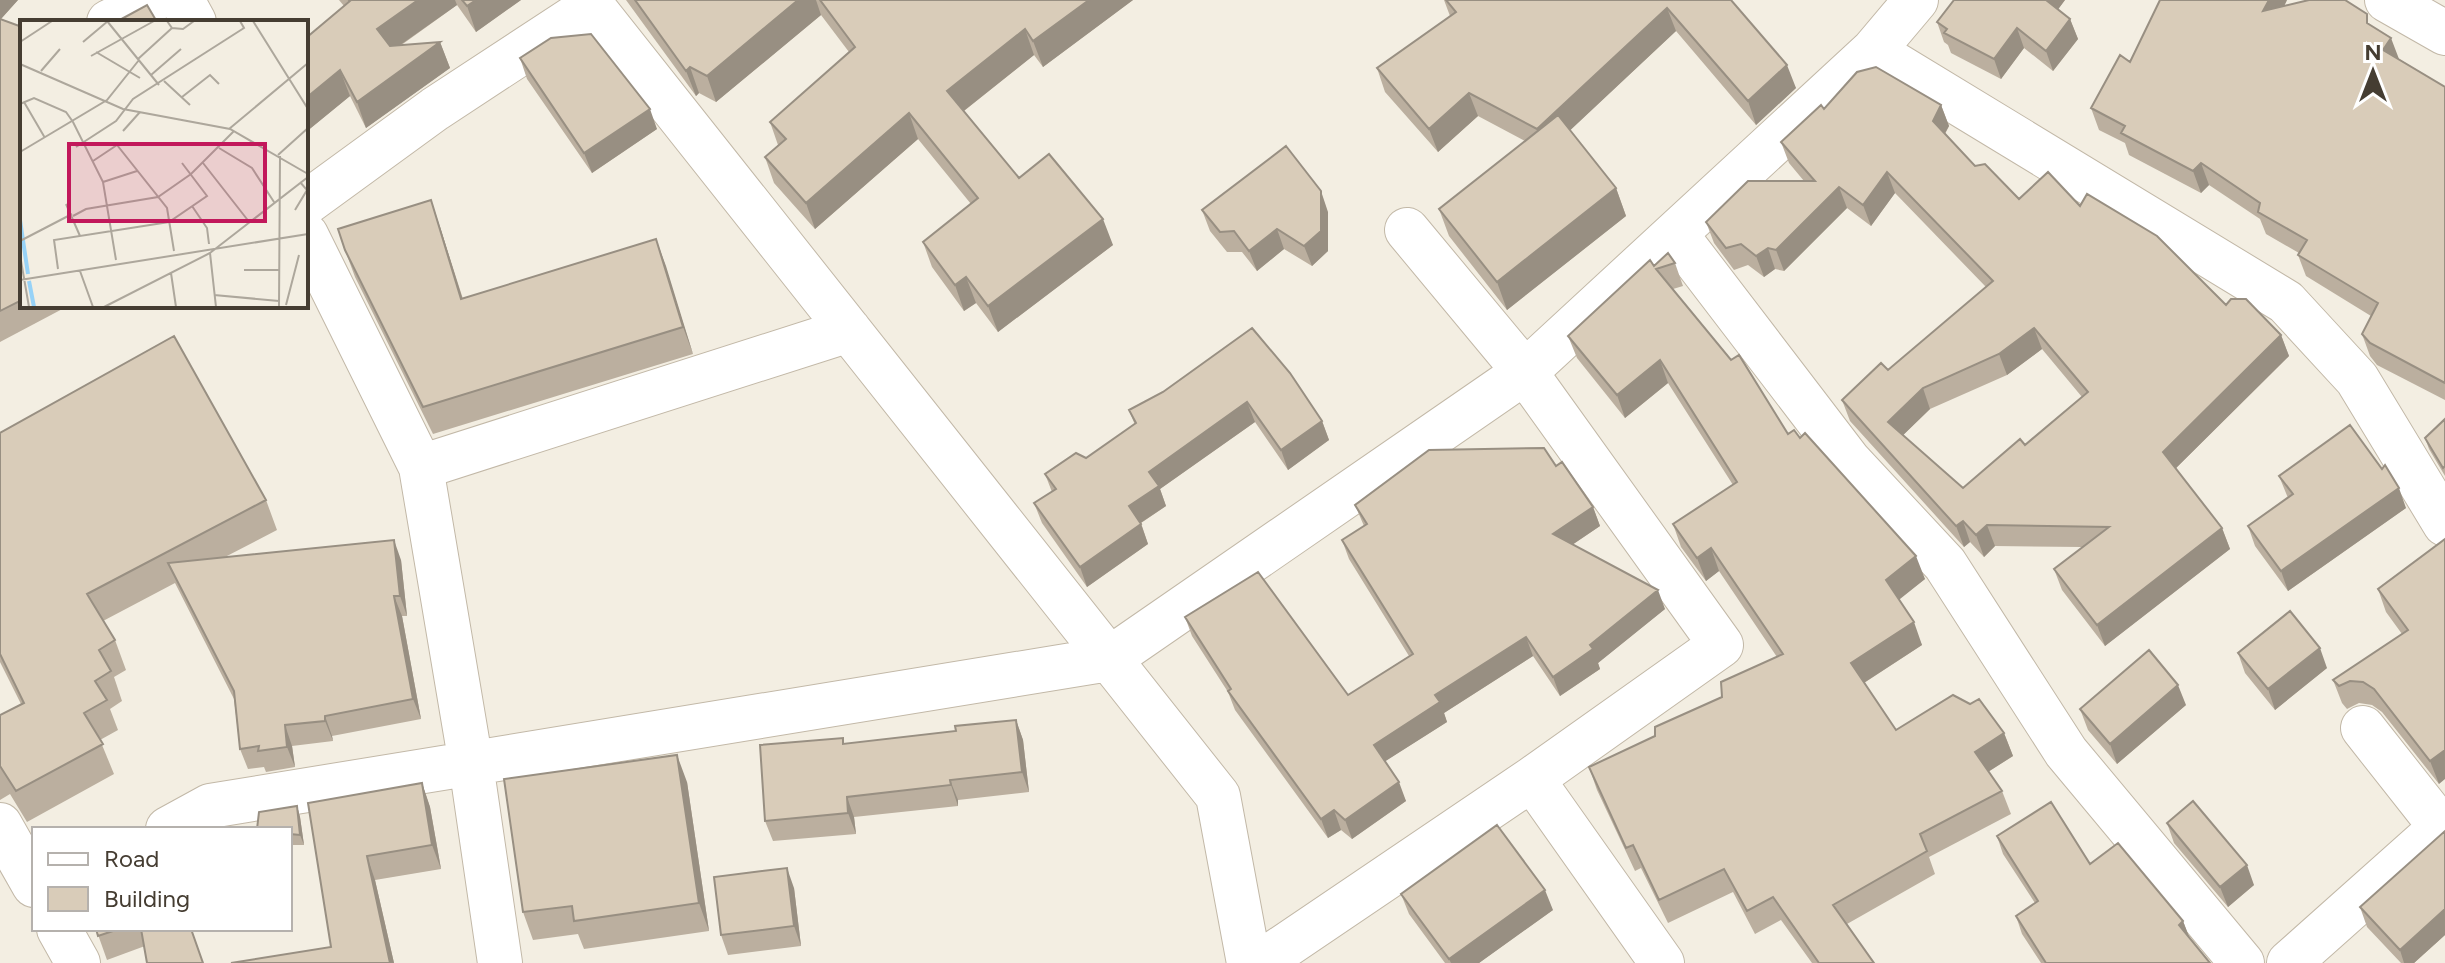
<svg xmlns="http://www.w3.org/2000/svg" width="2445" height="963" font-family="Figtree,sans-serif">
	<rect width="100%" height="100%" fill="#f3eee2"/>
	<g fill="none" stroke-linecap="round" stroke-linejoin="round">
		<defs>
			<path id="street" d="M182,0L194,22
				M2387,0L2445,33
				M109,22L153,0
				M1873,51L2286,302L2357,379L2445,524
				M306,203L435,109L592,6L1218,796L1249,963
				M306,235L421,467L471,764L500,963
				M1677,236L1849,461L1945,564L2066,752L2242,963
				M421,467L849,330
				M2363,728L2441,827
				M1532,779L1662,963
				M0,825L34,885
				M168,829L210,806L1109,659L1525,372L1873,51L1916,0
				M59,929L78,963
				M1260,963L1532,779L1721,645L1525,372L1407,230
				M2289,963L2445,824"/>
		</defs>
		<use href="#street" stroke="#c2b8a7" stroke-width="46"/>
		<use href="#street" stroke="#fff" stroke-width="44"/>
	</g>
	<path fill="#bbaf9f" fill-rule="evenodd" d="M0,0H18L1,19L22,27V306H68L0,342Z
		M339,0H521L476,32L457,5L400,46L440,42L450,68L366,128L350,96L306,132V38L344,6Z
		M626,0H1133L1043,67L1034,55L964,111L1019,178L1113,245L998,332L976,303L964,311L932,267L923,242L971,204L918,139L815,229L774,183L765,157L778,145L770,122L849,52L821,15L716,102L699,93L696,96Z
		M1444,0H1731L1796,88L1756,125L1676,31L1570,130L1616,188L1626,216L1507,310L1449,236L1439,209L1525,141L1478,116L1438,152L1385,92L1377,68L1450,16Z
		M1954,0H2065L2058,9L2070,19L2078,39L2053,71L2024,48L2001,79L1951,53L1948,45L1944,42L1937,22Z
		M2287,0L2284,6L2372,26L2399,59L2445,87V400L2377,365L2370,356L2362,334L2371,316L2306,276L2298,255L2299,253L2266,234L2260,219L2209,185L2201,193L2129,155L2125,143L2099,130L2091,108Z
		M520,58L657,129L592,173L527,79Z
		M1941,105L1949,126L1945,134L1975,166L2019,199L2080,206L2226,305L2281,335L2289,356L2175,469L2222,528L2230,549L2105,646L2062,590L2054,569L2082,547L1995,546L1984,557L1970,542L1964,547L1850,421L1842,400L1888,370L1986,287L1895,193L1871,226L1847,208L1784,271L1775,269L1764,277L1748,265L1734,270L1714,243L1706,222L1804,181L1789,163L1781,142L1824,109ZM2042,349L2082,397L2025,445L1963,488L1903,435L1930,409L2007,375Z
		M1202,210L1328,212V251L1312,266L1284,249L1257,271L1242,252H1227L1210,231Z
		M440,227L463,299L656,239L693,354L433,434L355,277L345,250Z
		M1675,263L1683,286L1673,289L1788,434L1800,438L1925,579L1899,599L1922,645L1864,683L1896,730L2004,733L2013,756L1988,772L2002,791L2011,814L1929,857L1935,874L1847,924L1874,963H1812L1781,920L1755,934L1733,892L1668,923L1641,868L1635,871L1597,790L1589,767L1655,736L1722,697L1777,657L1719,571L1706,581L1681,547L1673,524L1733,485L1668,383L1625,418L1577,358L1568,336L1654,266Z
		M1252,328L1322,421L1329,440L1288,470L1255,422L1160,489L1166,506L1141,523L1148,544L1087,587L1042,523L1034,503L1052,492L1045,474L1086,458L1135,425L1129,410L1163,392Z
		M2445,419V476L2429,449L2425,438Z
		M0,433L266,500L277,530L225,557L401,560L407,616H402L421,719L332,736L333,741L292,746L295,767L266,772L264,767L248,769L240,749L234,699L175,583L103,621L115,640L126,670L114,677L122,701L110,709L118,730L100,740L114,774L27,822L10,794L0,800V715L21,704L0,662Z
		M1556,466L1593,507L1600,526L1572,545L1665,609L1598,663L1600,669L1560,696L1533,656L1444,713L1447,722L1385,761L1406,801L1352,839L1341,830L1328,838L1235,710L1228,692L1192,636L1185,617L1348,695L1409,656L1349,559L1342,540L1364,526L1355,505Z
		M2279,476L2406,508L2288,591L2255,546L2248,526L2288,498Z
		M2445,539L2439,784L2382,712L2372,705L2359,703L2347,709L2342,703L2333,680L2402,634L2386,612L2378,589Z
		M2238,653L2327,668L2275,710L2245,673Z
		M2186,705L2117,764L2088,730L2080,709Z
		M1016,720L1023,740L1029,792L958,800V806L854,817L856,834L773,841L765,821L845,744L956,731Z
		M687,782L709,931L584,949L578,934L533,940L523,912Z
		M422,783L430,807L441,869L375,880L394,963H231L331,947L308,803Z
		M297,806L300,817L304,845H290V829Z
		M2167,823L2254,885L2228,907L2174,843Z
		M2445,831V935L2414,963H2401L2367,927L2360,907Z
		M1997,836L2090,864L2183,921L2189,937L2210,963H2041L2022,934L2016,916L2035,903L2003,854Z
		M794,888L801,946L728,955L721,935Z
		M1401,894L1553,910L1479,963H1445L1409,914Z
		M96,929H191L107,960Z"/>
	<path fill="#988f82" d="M0,0H18L0,20Z
		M418,0H455L457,5L386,55L377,29Z
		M476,0H521L476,32L467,6Z
		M798,0H816L821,15L716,102L707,76Z
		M1089,0H1133L1043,67L1033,41Z
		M2044,0H2065L2051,19Z
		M2269,0H2287L2271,33L2263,11Z
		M1667,8L1676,31L1546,153L1537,129Z
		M2070,19L2078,39L2053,71L2046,51Z
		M2017,28L2024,48L2001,79L1994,59Z
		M1025,29L1034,55L956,117L947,91Z
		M2391,38L2399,59L2383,50Z
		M440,42L450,68L366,128L357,102Z
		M1787,65L1796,88L1756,125L1748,101Z
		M690,67L699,93L696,96L686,71Z
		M340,70L350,96L306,132V98Z
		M1469,93L1478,116L1438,152L1429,129Z
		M1941,105L1949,126L1940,142L1933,121Z
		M650,109L657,129L592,173L584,153Z
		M909,113L918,139L815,229L806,203Z
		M2201,163L2209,185L2201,193L2193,171Z
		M1887,172L1895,193L1871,226L1863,205Z
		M1839,187L1847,208L1784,271L1776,250Z
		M1616,188L1626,216L1507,310L1497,282Z
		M1321,191L1328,212V251L1312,266L1304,246Z
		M431,200L440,227L471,326L461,299Z
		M1103,219L1113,245L998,332L988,306Z
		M1277,229L1284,249L1257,271L1249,251Z
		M656,239L666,266L693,354L683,327Z
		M1768,248L1775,269L1764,277L1756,256Z
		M966,277L976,303L964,311L955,285Z
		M2034,328L2042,349L2007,375L1999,354Z
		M2281,335L2289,356L2170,474L2163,452Z
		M1660,360L1668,383L1625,418L1617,395Z
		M1923,388L1930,409L1895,443L1888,422Z
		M1247,402L1255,422L1160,489L1166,506L1136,526L1129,506L1149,472Z
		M1322,421L1329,440L1288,470L1281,450Z
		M2399,488L2406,508L2288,591L2281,571Z
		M1593,507L1600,526L1560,553L1553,534Z
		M1963,521L1970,542L1964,547L1956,526Z
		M1141,524L1148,544L1087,587L1080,567Z
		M1987,525L1995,546L1984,557L1976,535Z
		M2222,528L2230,549L2105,646L2097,625Z
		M394,540L401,560L407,616L400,596Z
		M1711,548L1719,571L1706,581L1697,558Z
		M1916,556L1925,579L1895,603L1886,580Z
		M1658,590L1665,609L1598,663L1600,669L1560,696L1553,677L1590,645Z
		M394,596L402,616L421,719L413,699Z
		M1914,622L1922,645L1859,686L1851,663Z
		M1526,637L1533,656L1444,713L1447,722L1381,764L1374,745L1435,695Z
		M2320,648L2327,668L2275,710L2268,689Z
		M2178,685L2186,705L2117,764L2110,744Z
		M325,716L332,736L333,741L325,721Z
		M1016,720L1023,740L1029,792L1022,772Z
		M285,725L292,746L295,767L287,747Z
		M2004,733L2013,756L1983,775L1975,752Z
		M2445,750V779L2439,784L2430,761Z
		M677,755L687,782L709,931L699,903Z
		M950,780L958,800V806L951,785Z
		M1399,782L1406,801L1352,839L1345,820Z
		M422,783L430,807L441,869L432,845Z
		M847,797L854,817L856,834L848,813Z
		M297,806L300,817L304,845L300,835Z
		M1334,810L1341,830L1328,838L1321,819Z
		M367,856L375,880L394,963H390Z
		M2247,865L2254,885L2228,907L2220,887Z
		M787,868L794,888L801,946L794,926Z
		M1545,890L1553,910L1479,963H1451L1449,959Z
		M2445,909V935L2414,963H2404L2400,950Z
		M2183,921L2190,939L2179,925Z"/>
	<path fill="#d9ccb9" stroke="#988f82" stroke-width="2" fill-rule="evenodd" d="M349,0H418L377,29L390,46L440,42L357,102L340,70L306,98V38L350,1Z
		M462,0H476L467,6Z
		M635,0H798L707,76L690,67L686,71Z
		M820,0H1089L1033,41L1025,29L947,91L1019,178L1049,154L1103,219L988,306L966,277L955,285L923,242L978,198L909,113L806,203L765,157L786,139L770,122L855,47Z
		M1446,0H1731L1787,65L1748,101L1667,8L1537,129L1469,93L1429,129L1377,68L1456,12Z
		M1954,0H2046L2070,19L2046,51L2017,28L1994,59L1944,33L1947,29L1937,22Z
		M2160,0H2269L2263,11L2309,0H2345L2367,14V23L2391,38L2383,50L2445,87V383L2370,343L2362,334L2378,303L2298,255L2307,240L2258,212L2260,203L2201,163L2193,171L2121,133L2125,126L2091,108L2120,55L2130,62Z
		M147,5L157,22H116Z
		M0,19L22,27V300L0,311Z
		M591,34L650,109L584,153L520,58L551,38Z
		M1876,67L1941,105L1933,121L1975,166L1985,164L2019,199L2048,172L2080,206L2087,194L2157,236L2226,305L2231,299H2246L2281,335L2163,452L2222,528L2097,625L2054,569L2109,527L1987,525L1976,535L1963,521L1956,526L1842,400L1881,363L1888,370L1993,281L1887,172L1863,205L1839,187L1776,250L1768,248L1756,256L1741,244L1726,248L1706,222L1748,181H1815L1781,142L1821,105L1824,109L1857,72ZM2034,328L2088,392L2025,445L2020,439L1963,488L1888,422L1923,388L1999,354Z
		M1558,115L1616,188L1497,282L1439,209Z
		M1286,146L1321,191V231L1304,246L1277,229L1249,251L1234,231L1220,232L1202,210Z
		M431,200L461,299L656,239L683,327L423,407L345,250L338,229Z
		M1668,253L1675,263L1656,269L1731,360L1739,355L1788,434L1794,430L1800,438L1805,433L1916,556L1886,580L1914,622L1851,663L1896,730L1953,695L1970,704L1979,699L2004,733L1975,752L2002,791L1920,834L1927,851L1833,905L1874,963H1819L1773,897L1747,911L1724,869L1659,900L1633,845L1626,848L1589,767L1655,736V727L1722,697L1721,682L1783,654L1711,548L1697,558L1673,524L1737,482L1660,360L1617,395L1568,336L1650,260L1654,266Z
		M1252,328L1290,373L1322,421L1281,450L1247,402L1149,472L1159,486L1129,506L1141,524L1080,567L1034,503L1056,489L1045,474L1076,453L1086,458L1136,423L1129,410L1163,392Z
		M174,336L266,500L87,594L115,640L99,650L111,671L95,681L107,700L84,713L103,744L16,791L0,766V715L24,703L0,654V433Z
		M2445,419V466L2443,468L2425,438Z
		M2350,425L2382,469L2385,465L2399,488L2281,571L2248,526L2293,494L2279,476Z
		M1544,448L1556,466L1562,462L1593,507L1553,534L1658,590L1590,645L1593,649L1553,677L1526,637L1435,695L1440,702L1374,745L1399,782L1345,820L1334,810L1321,819L1228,691L1231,689L1185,617L1258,572L1348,695L1413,654L1342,540L1367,524L1355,505L1429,450Z
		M2445,539V750L2430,761L2374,689L2363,682L2350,681L2339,686L2333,680L2408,630L2378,589Z
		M394,540L400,596H394L413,699L325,716V721L285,725L287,747L258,751L259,746L240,749L234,691L168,563Z
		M2290,611L2320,648L2268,689L2238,653Z
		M2149,650L2178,685L2110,744L2080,709Z
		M1016,720L1022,772L950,780L951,785L847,797L848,813L765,821L760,745L843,738V744L956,731L955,726Z
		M677,755L699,903L574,921L572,906L523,912L504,779Z
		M422,783L432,845L367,856L390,963H231L331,947L308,803Z
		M2193,801L2247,865L2220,887L2167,823Z
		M2051,802L2090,864L2118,843L2183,921L2179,925L2210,963H2046L2016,916L2038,901L1997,836Z
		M297,806L300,835L290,834V829H257L259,812Z
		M1497,825L1545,890L1449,959L1401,894Z
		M2445,831V909L2400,950L2360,907Z
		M787,868L794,926L721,935L714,877Z
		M96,929H119L98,936Z
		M141,929H191L203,963H147Z"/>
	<g transform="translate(20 20)">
		<rect width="288" height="288" fill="#f3eee2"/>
		<path fill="none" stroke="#97d2f7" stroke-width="4" d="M0,200L8,254M9,261L14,287"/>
		<path fill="none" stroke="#ada79c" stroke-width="2" d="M87,1L139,65M147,1L152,8L163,9L174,1M233,1L288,89M0,22L32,1M63,22L88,1M76,32L120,58M71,36L134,1M118,39L152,8M0,44L103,89L210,109L288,154M21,51L40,29M131,55L161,29M144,61L170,85M162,77L190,55L199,64M4,82L25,118M0,84L14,78L46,92L53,102L83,162L96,240M209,109L288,43M103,111L120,92M56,127L96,101L113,79L224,8L220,1M199,128L232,148L254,182M0,132L87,80L119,40M258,135L288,108M73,141L97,125L147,188L154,231M183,143L230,203M83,162L117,151M46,184L60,216M172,186L187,208L189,224M275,190L287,170L280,162M53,196L66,189L138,177L171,154L214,111M0,221L52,194M190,233L196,287M0,235L9,287M38,249L34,220L149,202L187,176L162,143M224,250H259M60,251L73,287M151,253L156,287M0,260L288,214M194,275L259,281M266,285L279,235M84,287L190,233L288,157M259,287L260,136"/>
		<path fill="#c2185b" fill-opacity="0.15" stroke="#c2185b" stroke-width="4" d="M49,124H245V201H49Z"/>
		<rect width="288" height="288" fill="none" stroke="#453d32" stroke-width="4"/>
	</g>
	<rect x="32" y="827" width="260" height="104" fill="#ffffff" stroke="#b5b1ad" stroke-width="2"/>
	<rect x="48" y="853" width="40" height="12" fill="#ffffff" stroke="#b5b1ad" stroke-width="2"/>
	<text x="104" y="867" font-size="24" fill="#453d32">Road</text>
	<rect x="48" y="887" width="40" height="24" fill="#d9ccb9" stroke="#b5b1ad" stroke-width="2"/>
	<text x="104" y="907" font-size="24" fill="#453d32">Building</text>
	<g transform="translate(2373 72)" stroke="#ffffff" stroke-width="6" paint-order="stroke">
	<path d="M0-6L14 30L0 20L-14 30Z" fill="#453d32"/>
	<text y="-12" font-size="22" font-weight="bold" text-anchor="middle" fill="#453d32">N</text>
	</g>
</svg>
